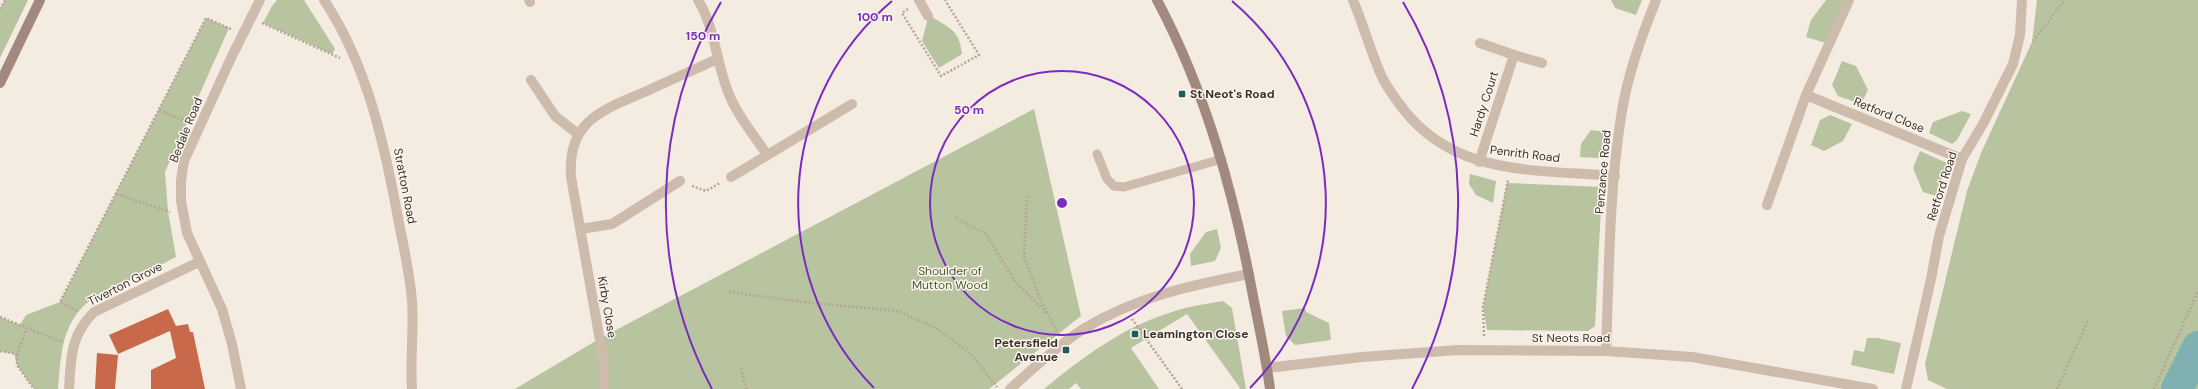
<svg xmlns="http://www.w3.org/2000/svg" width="2198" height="389" font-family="'DM Sans',sans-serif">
	<rect width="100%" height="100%" fill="#f4ebe1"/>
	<path fill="#b8c4a0" d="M5,0H28L0,58V9Z
		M277,0H304L335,49L332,54L263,23L272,6Z
		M1611,0H1642L1636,15L1615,8Z
		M1826,0H1846L1829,44L1806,37L1811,20Z
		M2037,0H2198V389H1947L1928,380L1925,364L1967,191L1981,153L2032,42Z
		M932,17C950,29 959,29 962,54L939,68L922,41L928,18Z
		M206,18L229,28L165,172L168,211L176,257L88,302C61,325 61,356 58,389H34L17,365L14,354L0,351V317L20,325L26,315L60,302Z
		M1842,61L1856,66L1868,90L1861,104L1838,96L1832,85Z
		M1034,109L1081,316L989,389H515L599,339Z
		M1962,111L1971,114L1957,140L1952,144L1929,133L1933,122Z
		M1830,115L1852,124L1843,141L1824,151L1811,145L1820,120Z
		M1591,130L1607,132L1605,154L1598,158L1580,157L1581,144Z
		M1920,151L1947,163L1936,196L1923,192L1913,168Z
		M1470,174L1496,181L1493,203L1476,195L1469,184Z
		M1507,183L1602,187L1595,326L1588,331L1487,330L1483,307Z
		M1217,229L1221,248L1215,261L1191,266L1190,254L1206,232Z
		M1223,301L1232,308L1246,389H1239L1240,388L1187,314L1131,348L1159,389H1081L1076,383L1069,389H1044C1083,357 1123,327 1172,312C1188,306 1206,304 1223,301Z
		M1305,308L1306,312L1329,323L1331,340L1295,345L1286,336L1282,311Z
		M1867,338H1877L1901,343L1894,374L1851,365L1854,350L1864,352Z"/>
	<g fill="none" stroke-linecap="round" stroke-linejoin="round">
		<path stroke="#7fb0b2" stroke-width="32" d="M2177,389L2198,347"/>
	</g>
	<path fill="#c8694b" d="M168,309L176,326L188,324L190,332H193L205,389H151V370L176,358L170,331L118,354L109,335Z
		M97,353L118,355L115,389H95Z"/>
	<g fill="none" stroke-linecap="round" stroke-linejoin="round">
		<path stroke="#b9a596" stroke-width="2.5" stroke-dasharray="2 2" stroke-linecap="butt" d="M0,9L5,0
			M908,9L902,13L941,76L979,55L945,0
			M262,23L340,58
			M2033,41L2065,0
			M159,110L188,122
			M692,186L706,191L720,183
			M116,194L170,212
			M1027,196L1024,256L1040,299L1057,332
			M956,218L986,234L1014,280L1047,314
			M729,292L804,302L898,311L938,329L971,354L997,387
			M77,311L60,302L206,18L231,29
			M0,317L62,342
			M1132,319L1182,389
			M1484,336L1483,307L1508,180
			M0,351L17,354L27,328
			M17,354V365L34,389
			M741,368L746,389
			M2057,389L2088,320
			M2154,389L2198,291"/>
		<path stroke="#cdbbac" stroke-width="9" d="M1097,154L1107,179L1114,186L1124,187L1222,159"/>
		<path stroke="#cdbbac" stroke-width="10" d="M324,0C368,66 385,147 399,223C404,249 410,275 412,301C414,330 410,360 412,389
			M529,0L530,2
			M698,0C717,31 716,69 732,101C741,120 756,138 767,155
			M919,0L928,16
			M1353,0C1364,26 1371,54 1383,79C1387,87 1393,95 1398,102C1450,177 1533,169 1615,176
			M1514,55L1542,63
			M531,80L555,116L578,134
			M1806,95L1849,0
			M1479,162L1514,55L1480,43
			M731,177L852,104
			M1767,205L1806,95L1962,159
			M581,229L612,224L680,181
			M1606,351C1609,274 1609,192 1621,117C1627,76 1641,38 1656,0
			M1267,368L1362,357L1458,350L1606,351L1692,357L1873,389
			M69,389C71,358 70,336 94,312L199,262
			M241,389L232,344L222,309L187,233L181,201V181L184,161L231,58L260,0
			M605,389L604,363L571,177C567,120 603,110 647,91C670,80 694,70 717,59
			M1010,389C1034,368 1058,345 1085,328C1136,297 1192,285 1249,274
			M1906,389L1931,279L1939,236L1962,159L1983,124L2013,64L2020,35L2022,0"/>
		<path stroke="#a18a7d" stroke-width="10" d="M1157,0C1206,92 1234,194 1253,296C1259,327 1266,358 1270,389
			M0,83L40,0"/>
	</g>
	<g fill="none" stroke="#7b2cbf" stroke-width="2">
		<circle cx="1062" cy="203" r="132"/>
		<path d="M874 388A264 264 0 0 1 892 1M1232 1A264 264 0 0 1 1250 388"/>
		<path d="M712 389A396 396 0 0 1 721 2M1403 2A396 396 0 0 1 1412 389"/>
	</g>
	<g fill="#1f5a5e" stroke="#fbf5ee" stroke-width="1.5">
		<rect x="1178" y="90" width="8" height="8" rx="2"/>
		<rect x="1131" y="330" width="8" height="8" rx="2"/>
		<rect x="1062" y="346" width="8" height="8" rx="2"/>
	</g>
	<g text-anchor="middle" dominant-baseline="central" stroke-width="3" stroke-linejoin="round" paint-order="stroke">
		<g font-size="12" font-weight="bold" fill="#3b302b" stroke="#fbf5ee" text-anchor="start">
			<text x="1190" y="94">St Neot's Road</text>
			<text x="1143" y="334">Leamington Close</text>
			<text x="1058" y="343" text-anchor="end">Petersfield<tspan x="1058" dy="14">Avenue</tspan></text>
		</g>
		<g font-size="12" fill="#3b302b" stroke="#fbf5ee">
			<text transform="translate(1484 104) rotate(-72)">Hardy Court</text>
			<text transform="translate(1889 115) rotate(22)">Retford Close</text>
			<text transform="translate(186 130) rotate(-68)">Bedale Road</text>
			<text transform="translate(1525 154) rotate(7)">Penrith Road</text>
			<text transform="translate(1603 172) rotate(-85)">Penzance Road</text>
			<text transform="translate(405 186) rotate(79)">Stratton Road</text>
			<text transform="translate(1942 186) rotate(-72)">Retford Road</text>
			<text transform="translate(125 284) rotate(-27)">Tiverton Grove</text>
			<text transform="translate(607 307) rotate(80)">Kirby Close</text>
			<text x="1571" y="338">St Neots Road</text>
		</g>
		<g font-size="12" fill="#4a5a2e" stroke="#fbf5ee">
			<text x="950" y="271">Shoulder of<tspan x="950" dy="14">Mutton Wood</tspan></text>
		</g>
	</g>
	<circle cx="1062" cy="203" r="6" fill="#7b2cbf" stroke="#fbf5ee" stroke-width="2"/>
	<g font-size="12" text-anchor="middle" font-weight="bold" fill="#7b2cbf" stroke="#fbf5ee" stroke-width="3" stroke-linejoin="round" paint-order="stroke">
		<text x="875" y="21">100 m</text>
		<text x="703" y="40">150 m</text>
		<text x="969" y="114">50 m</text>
	</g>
</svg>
